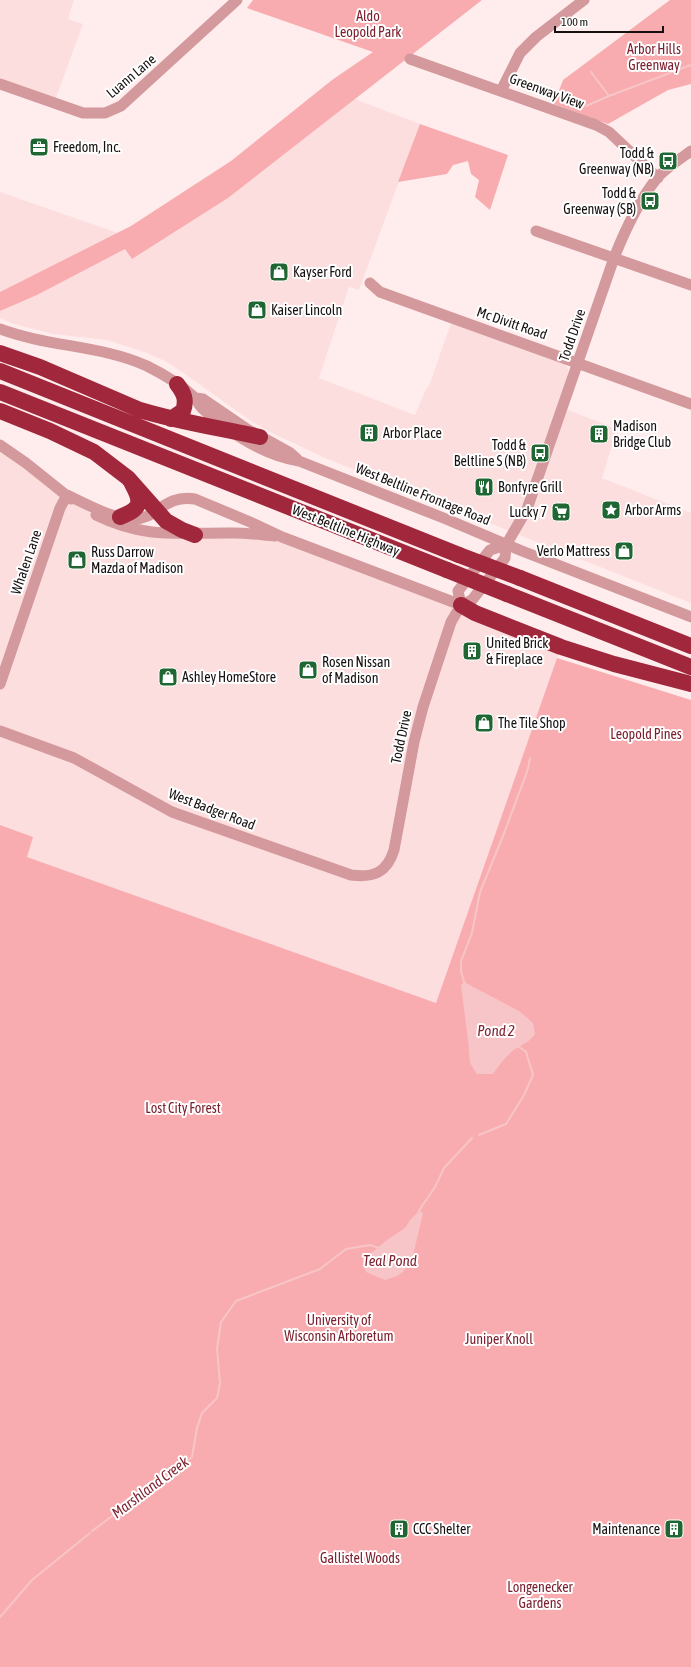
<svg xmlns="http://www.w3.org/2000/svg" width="691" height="1667" font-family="'Asap Condensed',sans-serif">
	<rect width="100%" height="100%" fill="#ffeded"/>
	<path fill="#fddedf" d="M0,0H74L68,19L83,24L54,103L0,84Z
		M355,99L420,124L359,290L349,287L319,378L415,415L426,389L429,386L451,323L564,363L568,368V373L558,406L617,429L602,478L691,513V603L325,458L270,432L251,421L182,372L165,361L147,353L107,340L53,334L14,324L0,318V311L37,295L125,248L132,259L228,198Z
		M0,192L118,233L0,292Z
		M0,445L89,512L109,521L128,528L282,537L561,647L436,1003L26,857L33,837L0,825Z"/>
	<path fill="#f9acaf" d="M253,0H482L228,198L132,259L125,249L37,295L0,311V292L131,226L231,161L332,80L373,52L247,8Z
		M670,0H691V84L668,90L608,124L554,104L563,80Z
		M420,124L508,155L490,210L475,197L479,180L471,174L468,161L453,165L447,174L398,182Z
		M557,658L691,700V1667H0V825L33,837L27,857L436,1003Z"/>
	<path fill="#f7c5c7" d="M464,982L519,1011L533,1023L535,1034C529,1042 525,1043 517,1048C507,1054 500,1064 493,1074H477L470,1063L468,1040L461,985Z
		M419,1211L423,1213L412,1260L403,1272L397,1276L385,1280L366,1272L363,1260L387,1240L405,1228L410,1220Z"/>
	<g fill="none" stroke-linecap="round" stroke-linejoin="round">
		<path stroke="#f7c5c7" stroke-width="2" d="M591,72L609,96
			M586,106L609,96L691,65
			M465,985L461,971V961L472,933L480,892L503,836L528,769L530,758
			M479,1135L506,1124L524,1095L533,1075L526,1052L518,1046
			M418,1213L422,1206L435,1187L444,1168L472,1138
			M92,1531L192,1457L197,1428L202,1413L217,1398L220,1383L217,1349L221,1322L236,1301L320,1269L346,1249L370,1245L379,1248
			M0,1617L32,1580L90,1533"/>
		<path stroke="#d3999c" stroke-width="11" d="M410,59L596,125L609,132L658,178
			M0,84L83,113H105L121,106L237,0
			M501,91L520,53L536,37L584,0
			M536,231L691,285
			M370,283L380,292L691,404
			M0,329C48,347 101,345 147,366C163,374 180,384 193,396C197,400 199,406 204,410C232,434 263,455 299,461L446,519L522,551L691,617
			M196,398L203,399L247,429L289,452L297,459
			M0,445L26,463L71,499
			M67,495C85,503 112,519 133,519C157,520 163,494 195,499L250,522L282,537L461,605
			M96,515C147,540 181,532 235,533C248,533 262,535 275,536
			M461,605L458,591L490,550L506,545
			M0,684L60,508L67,495
			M0,731L74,758L172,812L351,875C373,878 387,873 394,850L414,742L423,707L451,622L461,605L472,600L505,558L506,545L527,509L614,258C625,230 638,202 657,178C666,168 680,159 691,151"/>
		<path stroke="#a0273c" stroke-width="16" d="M0,353L40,367L140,410C179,422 220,428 260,437
			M0,371L459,555
			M0,392L447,570
			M0,411L50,431L94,452L128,478L166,521L182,530L195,535
			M171,419L183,411C187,400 184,393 177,384
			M120,517C140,509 143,504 132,484
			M520,578L691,646
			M507,594L691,667
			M461,605L475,613L561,647L614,664L691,684"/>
		<path stroke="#a0273c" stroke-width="16" d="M459,555L520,578
			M447,570L507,594"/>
	</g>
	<defs>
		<symbol id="office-square" viewBox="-11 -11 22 22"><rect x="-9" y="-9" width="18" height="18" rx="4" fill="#1f6632" stroke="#fff"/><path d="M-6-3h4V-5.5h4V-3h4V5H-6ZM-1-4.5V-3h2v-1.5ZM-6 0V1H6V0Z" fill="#fff"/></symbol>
		<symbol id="bus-square" viewBox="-11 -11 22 22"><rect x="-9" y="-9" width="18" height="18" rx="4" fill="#1f6632" stroke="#fff"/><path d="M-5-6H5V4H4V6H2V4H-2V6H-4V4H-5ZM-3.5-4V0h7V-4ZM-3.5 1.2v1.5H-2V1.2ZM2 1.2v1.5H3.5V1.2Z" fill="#fff"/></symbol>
		<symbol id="shop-square" viewBox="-11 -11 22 22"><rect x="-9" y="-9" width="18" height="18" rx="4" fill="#1f6632" stroke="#fff"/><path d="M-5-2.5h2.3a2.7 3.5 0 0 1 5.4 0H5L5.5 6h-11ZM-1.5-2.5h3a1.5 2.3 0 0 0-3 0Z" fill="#fff"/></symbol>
		<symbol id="building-square" viewBox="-11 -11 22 22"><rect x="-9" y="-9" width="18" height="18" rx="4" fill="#1f6632" stroke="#fff"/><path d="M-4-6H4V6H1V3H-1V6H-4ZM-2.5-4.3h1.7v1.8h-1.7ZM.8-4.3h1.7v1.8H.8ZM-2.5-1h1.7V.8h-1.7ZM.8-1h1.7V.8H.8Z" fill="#fff"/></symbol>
		<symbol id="restaurant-square" viewBox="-11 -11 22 22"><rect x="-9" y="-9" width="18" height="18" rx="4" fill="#1f6632" stroke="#fff"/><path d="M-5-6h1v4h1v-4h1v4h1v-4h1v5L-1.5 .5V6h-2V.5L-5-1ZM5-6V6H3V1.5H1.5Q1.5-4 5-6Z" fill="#fff"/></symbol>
		<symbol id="sight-square" viewBox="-11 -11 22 22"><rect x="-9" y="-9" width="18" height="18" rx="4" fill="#1f6632" stroke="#fff"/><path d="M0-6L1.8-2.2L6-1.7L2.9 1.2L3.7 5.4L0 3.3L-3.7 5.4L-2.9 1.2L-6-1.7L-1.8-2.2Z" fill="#fff"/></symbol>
		<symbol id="supermarket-square" viewBox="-11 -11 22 22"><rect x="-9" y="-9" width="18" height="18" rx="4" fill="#1f6632" stroke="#fff"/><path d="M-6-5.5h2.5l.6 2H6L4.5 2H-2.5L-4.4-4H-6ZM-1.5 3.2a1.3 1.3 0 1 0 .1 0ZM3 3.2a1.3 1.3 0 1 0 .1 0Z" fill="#fff"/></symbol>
	</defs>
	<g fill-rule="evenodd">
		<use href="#office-square" x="28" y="136" width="22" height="22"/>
		<use href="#bus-square" x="657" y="150" width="22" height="22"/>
		<use href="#bus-square" x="639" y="190" width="22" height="22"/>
		<use href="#shop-square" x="268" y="261" width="22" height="22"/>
		<use href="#shop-square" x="246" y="299" width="22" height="22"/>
		<use href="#building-square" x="358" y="422" width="22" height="22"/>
		<use href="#building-square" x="588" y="423" width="22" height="22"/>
		<use href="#bus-square" x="529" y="442" width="22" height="22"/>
		<use href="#restaurant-square" x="473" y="476" width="22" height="22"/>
		<use href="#sight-square" x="600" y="499" width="22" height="22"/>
		<use href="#supermarket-square" x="550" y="501" width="22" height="22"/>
		<use href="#shop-square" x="613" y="540" width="22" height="22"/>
		<use href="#shop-square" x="66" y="549" width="22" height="22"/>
		<use href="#building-square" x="461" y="640" width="22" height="22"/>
		<use href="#shop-square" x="297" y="659" width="22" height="22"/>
		<use href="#shop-square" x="157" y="666" width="22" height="22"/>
		<use href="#shop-square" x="473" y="712" width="22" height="22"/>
		<use href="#building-square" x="388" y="1518" width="22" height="22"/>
		<use href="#building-square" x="663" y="1518" width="22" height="22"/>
	</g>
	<g text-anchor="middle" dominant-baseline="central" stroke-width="4" stroke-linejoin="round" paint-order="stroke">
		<g font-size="14" fill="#7c202f" stroke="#fff">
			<text x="368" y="16">Aldo<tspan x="368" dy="16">Leopold Park</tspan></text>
			<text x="654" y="49">Arbor Hills<tspan x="654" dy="16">Greenway</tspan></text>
			<text x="646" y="734">Leopold Pines</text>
			<text x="183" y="1108">Lost City Forest</text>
			<text x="339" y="1320">University of<tspan x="339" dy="16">Wisconsin Arboretum</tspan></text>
			<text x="499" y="1339">Juniper Knoll</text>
			<text x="360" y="1558">Gallistel Woods</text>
			<text x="540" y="1587">Longenecker<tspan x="540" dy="16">Gardens</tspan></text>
		</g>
		<g font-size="14" fill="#171010" stroke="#fff">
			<text transform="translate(131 76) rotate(-40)">Luann Lane</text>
			<text transform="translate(547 91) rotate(20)">Greenway View</text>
			<text transform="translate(512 323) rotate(19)">Mc Divitt Road</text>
			<text transform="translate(572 335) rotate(-71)">Todd Drive</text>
			<text transform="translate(423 494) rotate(22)">West Beltline Frontage Road</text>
			<text transform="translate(346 530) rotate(22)">West Beltline Highway</text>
			<text transform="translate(26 562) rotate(-71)">Whalen Lane</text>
			<text transform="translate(401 737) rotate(-78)">Todd Drive</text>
			<text transform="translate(212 809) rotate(21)">West Badger Road</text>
		</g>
		<g font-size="14" fill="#171010" stroke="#fff" text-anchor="start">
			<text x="53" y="147">Freedom, Inc.</text>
			<text x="654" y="153" text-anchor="end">Todd &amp;<tspan x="654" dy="16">Greenway (NB)</tspan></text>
			<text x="636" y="193" text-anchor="end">Todd &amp;<tspan x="636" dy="16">Greenway (SB)</tspan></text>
			<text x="293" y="272">Kayser Ford</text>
			<text x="271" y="310">Kaiser Lincoln</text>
			<text x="613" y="426">Madison<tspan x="613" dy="16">Bridge Club</tspan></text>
			<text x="383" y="433">Arbor Place</text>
			<text x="526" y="445" text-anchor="end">Todd &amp;<tspan x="526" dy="16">Beltline S (NB)</tspan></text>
			<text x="498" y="487">Bonfyre Grill</text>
			<text x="625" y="510">Arbor Arms</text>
			<text x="547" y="512" text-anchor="end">Lucky 7</text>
			<text x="610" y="551" text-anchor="end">Verlo Mattress</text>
			<text x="91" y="552">Russ Darrow<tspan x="91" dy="16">Mazda of Madison</tspan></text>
			<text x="486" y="643">United Brick<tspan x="486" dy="16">&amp; Fireplace</tspan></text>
			<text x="322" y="662">Rosen Nissan<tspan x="322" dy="16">of Madison</tspan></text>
			<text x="182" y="677">Ashley HomeStore</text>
			<text x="498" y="723">The Tile Shop</text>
			<text x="413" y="1529">CCC Shelter</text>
			<text x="660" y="1529" text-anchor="end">Maintenance</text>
		</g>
		<g font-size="15" font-style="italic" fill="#802331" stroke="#fff">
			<text x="496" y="1030">Pond 2</text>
			<text x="390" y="1260">Teal Pond</text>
			<text transform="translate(150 1487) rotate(-37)">Marshland Creek</text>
		</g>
	</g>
	<path d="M555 26v6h108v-6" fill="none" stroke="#171010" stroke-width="2"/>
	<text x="561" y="26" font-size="12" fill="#171010" stroke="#ffffff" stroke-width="3" paint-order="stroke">100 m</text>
</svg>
